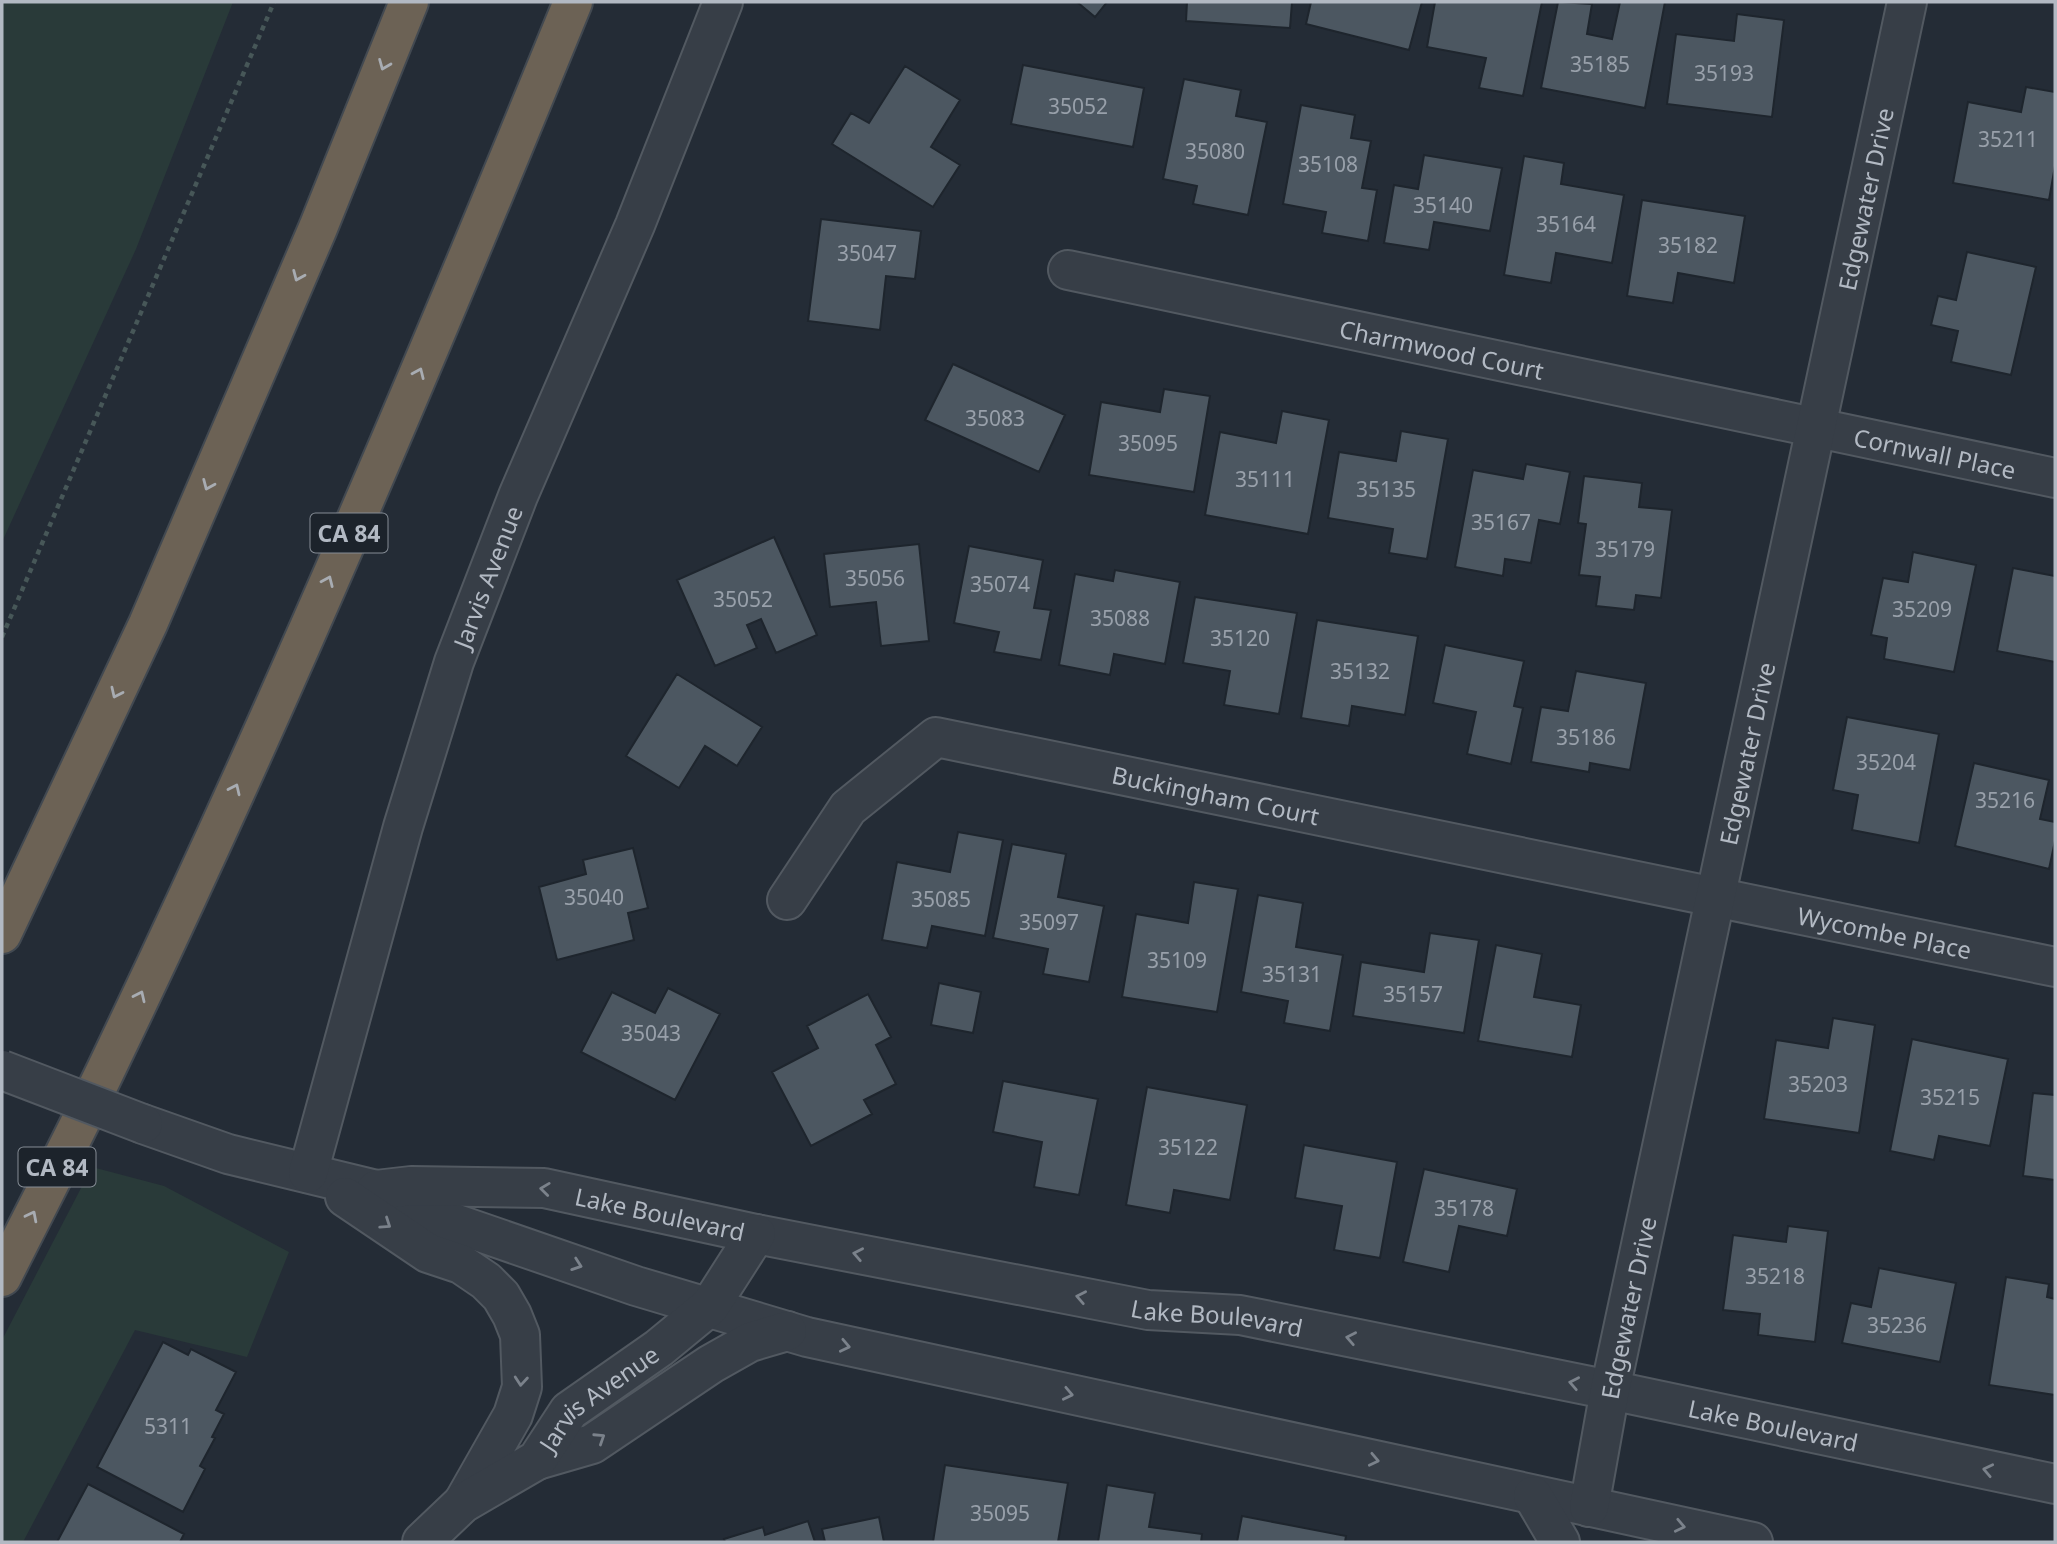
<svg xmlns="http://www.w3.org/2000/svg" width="2057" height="1544" font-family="'Noto Sans',sans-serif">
	<rect width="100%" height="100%" fill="#242c36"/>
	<path fill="#293a39" d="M2,2H233L136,249L2,542Z
		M92,1167L164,1186L289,1252L247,1357L135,1330L23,1542H2V1340Z"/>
	<path fill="#4c5761" stroke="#1e252d" stroke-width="2" d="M1077,2H1107L1095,17Z
		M1187,2H1292L1290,28L1186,21Z
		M1311,2H1422L1409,50L1306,24Z
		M1435,2H1542L1523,96L1479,88L1486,58L1427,47Z
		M1558,2L1592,4L1587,34L1612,39L1620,2H1665L1645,108L1541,88Z
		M1737,14L1784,20L1772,117L1667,104L1676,34L1734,41Z
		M1023,65L1144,88L1133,147L1011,124Z
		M905,66L960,100L931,147L960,165L933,207L832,144L851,113L869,123Z
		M1184,79L1241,90L1236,116L1267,122L1248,215L1193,204L1197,186L1163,179Z
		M2026,87L2055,92V166L2049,200L1953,183L1968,102L2021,112Z
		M1301,105L1355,115L1351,138L1371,141L1362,188L1377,190L1368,241L1322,233L1326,212L1283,204Z
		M1424,155L1502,168L1490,231L1434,222L1429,250L1384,243L1394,185L1418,189Z
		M1524,156L1564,163L1561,184L1624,195L1612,263L1556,253L1551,283L1504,275Z
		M1642,200L1745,216L1734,283L1678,273L1673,303L1627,296Z
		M821,219L921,231L915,279L886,276L880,330L808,321Z
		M1967,252L2036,267L2011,375L1951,362L1958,331L1931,325L1938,296L1956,300Z
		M953,364L1065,415L1039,472L925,420Z
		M1164,389L1210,396L1194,492L1089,475L1101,402L1160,412Z
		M1282,411L1329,420L1308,534L1205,515L1220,432L1276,443Z
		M1401,431L1448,439L1427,559L1389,553L1393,529L1328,518L1339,452L1396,461Z
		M1526,464L1570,472L1560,524L1539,520L1531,563L1505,559L1503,576L1455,567L1473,470L1523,479Z
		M1584,476L1642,483L1639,507L1672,510L1661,598L1636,595L1634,610L1596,606L1600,577L1579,575L1586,524L1578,523Z
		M774,537L817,635L776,653L761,619L747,625L757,648L715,666L677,580Z
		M919,544L929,641L881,646L876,602L830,607L824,554Z
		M969,546L1043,560L1034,608L1051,610L1041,660L994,652L999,632L954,623Z
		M1913,552L1976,565L1954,672L1884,659L1887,638L1871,635L1883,578L1908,582Z
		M2013,568L2055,576V662L1997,651Z
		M1115,570L1180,582L1165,664L1114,654L1110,675L1059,665L1075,574L1113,581Z
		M1195,597L1297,613L1279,714L1224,705L1230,671L1183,663Z
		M1317,620L1418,636L1405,715L1352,706L1349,726L1301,718Z
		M1445,645L1524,661L1514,706L1523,708L1511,764L1467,754L1476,712L1433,703Z
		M1576,671L1646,683L1630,770L1590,763L1589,772L1531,762L1541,707L1568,711Z
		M677,674L762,727L737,766L705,746L679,788L626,756Z
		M1847,717L1939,734L1919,843L1852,830L1858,795L1833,790Z
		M1974,763L2049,780L2040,819L2055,822V841L2049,869L1955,846Z
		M958,832L1003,840L985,936L932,926L927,948L882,940L897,862L950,872Z
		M1012,844L1066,854L1058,897L1104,906L1089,982L1043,974L1048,949L993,938Z
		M633,848L648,908L628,913L634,940L557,960L539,887L586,874L583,860Z
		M1194,882L1238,889L1217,1012L1122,997L1136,914L1188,923Z
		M1258,895L1303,903L1296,947L1343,955L1330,1031L1284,1023L1288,1001L1241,992Z
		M1430,933L1479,940L1464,1033L1353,1016L1361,962L1424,972Z
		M1496,945L1542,954L1534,997L1581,1005L1572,1057L1478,1041Z
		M939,983L981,992L973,1033L931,1025Z
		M668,988L720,1014L675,1100L581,1052L612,992L655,1013Z
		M868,994L891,1037L876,1045L896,1084L864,1100L872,1114L811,1146L772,1072L818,1048L807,1026Z
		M1833,1018L1875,1025L1859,1133L1764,1119L1776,1040L1828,1048Z
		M1912,1039L2008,1059L1990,1146L1939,1136L1934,1160L1890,1151Z
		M1003,1081L1098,1099L1079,1195L1034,1187L1042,1142L993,1132Z
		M1147,1087L1247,1105L1230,1200L1174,1190L1170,1213L1126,1205Z
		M2033,1093L2055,1095V1180L2023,1176Z
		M1304,1145L1397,1162L1380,1258L1334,1250L1342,1206L1295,1198Z
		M1424,1169L1517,1189L1507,1236L1459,1226L1449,1272L1403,1262Z
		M1788,1226L1828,1231L1815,1342L1758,1335L1760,1314L1723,1310L1733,1235L1786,1242Z
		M1879,1268L1956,1283L1940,1362L1842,1343L1851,1303L1871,1307Z
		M2006,1277L2049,1284L2047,1297L2055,1299V1395L1989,1385Z
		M163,1342L188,1355L191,1349L236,1372L216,1410L224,1414L212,1437L215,1438L200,1466L205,1469L183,1512L97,1467Z
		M945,1465L1068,1483L1058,1542H933Z
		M88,1484L184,1534L180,1542H57Z
		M1107,1485L1155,1493L1149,1527L1202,1534L1201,1542H1098Z
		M1242,1516L1346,1536L1345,1542H1237Z
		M879,1517L884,1542H825L822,1529Z
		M808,1521L815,1542H725L724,1539L763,1527L765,1535Z"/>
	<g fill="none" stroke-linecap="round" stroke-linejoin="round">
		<defs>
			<g id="minor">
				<path id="s1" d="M1068,270L2055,478"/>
				<path id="s2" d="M787,900L848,808L936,737L2055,967"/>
				<path d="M143,1124L228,1154L376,1190L416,1210L636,1286L807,1337L1753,1542"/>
				<path id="s3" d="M308,1173L403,827L454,662L518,496L635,225L723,2"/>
				<path id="s4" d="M376,1190L411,1186L544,1188L756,1234L1148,1310L1240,1315L1610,1390L2055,1484"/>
				<path d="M345,1197L428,1253L461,1264L486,1281L501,1296L512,1315L520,1335L522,1387L513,1415L463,1503"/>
				<path d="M537,1460L592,1444L711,1364L750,1342L787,1331"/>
				<path d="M1533,1496L1560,1542"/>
				<path id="s5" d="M1589,1507L1610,1390L1907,2"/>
				<path id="s6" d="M422,1542L463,1503L537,1460L569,1411L659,1348L710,1306L756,1234"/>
			</g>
			<path id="highway" d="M2,934L148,624L318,228L409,2
				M2,1277C39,1203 77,1131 112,1057C278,711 428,357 573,2"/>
		</defs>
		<use href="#minor" stroke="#525961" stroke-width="42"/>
		<use href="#highway" stroke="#424951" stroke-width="42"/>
		<path stroke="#475758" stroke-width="4.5" stroke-dasharray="5 5" stroke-linecap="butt" d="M2,637L274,2"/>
		<use href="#minor" stroke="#373e47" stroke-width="38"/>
		<use href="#highway" stroke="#6c6255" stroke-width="38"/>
		<defs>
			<path id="minor-bridge" d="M2,1070L143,1124"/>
		</defs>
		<use href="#minor-bridge" stroke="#525961" stroke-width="42" stroke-linecap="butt"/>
		<use href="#minor-bridge" stroke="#373e47" stroke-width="38"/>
	</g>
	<defs><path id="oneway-chevron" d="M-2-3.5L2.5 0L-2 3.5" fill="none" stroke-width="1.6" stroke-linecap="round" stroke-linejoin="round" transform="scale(1.75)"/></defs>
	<g stroke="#a8acb2">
		<use href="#oneway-chevron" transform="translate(384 65) rotate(112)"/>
		<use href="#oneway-chevron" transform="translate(298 276) rotate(113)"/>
		<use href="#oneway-chevron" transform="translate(419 373) rotate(-66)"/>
		<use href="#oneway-chevron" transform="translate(208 485) rotate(113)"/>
		<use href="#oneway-chevron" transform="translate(328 581) rotate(-66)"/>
		<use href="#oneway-chevron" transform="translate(116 693) rotate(115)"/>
		<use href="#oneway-chevron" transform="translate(235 789) rotate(-65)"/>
		<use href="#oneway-chevron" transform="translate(140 996) rotate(-65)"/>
		<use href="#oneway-chevron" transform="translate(32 1216) rotate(-63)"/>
	</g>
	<g stroke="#7b828b">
		<use href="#oneway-chevron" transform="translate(545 1189) rotate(-173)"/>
		<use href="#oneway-chevron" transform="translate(386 1224) rotate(34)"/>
		<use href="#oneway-chevron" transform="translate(858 1254) rotate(-169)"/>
		<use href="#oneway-chevron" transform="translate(577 1265) rotate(19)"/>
		<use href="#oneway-chevron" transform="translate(1081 1297) rotate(-169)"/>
		<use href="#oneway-chevron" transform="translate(1351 1338) rotate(-169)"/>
		<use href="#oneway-chevron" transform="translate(845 1346) rotate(12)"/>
		<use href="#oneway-chevron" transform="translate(521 1381) rotate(95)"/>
		<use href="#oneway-chevron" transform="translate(1574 1383) rotate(-169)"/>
		<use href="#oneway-chevron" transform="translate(1068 1394) rotate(12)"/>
		<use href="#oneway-chevron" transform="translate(600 1438) rotate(-33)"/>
		<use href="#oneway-chevron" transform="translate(1374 1460) rotate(12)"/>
		<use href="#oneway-chevron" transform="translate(1988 1470) rotate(-168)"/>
		<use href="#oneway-chevron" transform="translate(1680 1526) rotate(12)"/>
	</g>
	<g text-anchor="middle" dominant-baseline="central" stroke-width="5" stroke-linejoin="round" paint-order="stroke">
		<g font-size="21" fill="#98a0aa">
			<text x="1600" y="64">35185</text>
			<text x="1724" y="73">35193</text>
			<text x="1078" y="106">35052</text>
			<text x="2008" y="139">35211</text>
			<text x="1215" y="151">35080</text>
			<text x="1328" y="164">35108</text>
			<text x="1443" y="205">35140</text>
			<text x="1566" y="224">35164</text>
			<text x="1688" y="245">35182</text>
			<text x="867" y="253">35047</text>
			<text x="995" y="418">35083</text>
			<text x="1148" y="443">35095</text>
			<text x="1265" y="479">35111</text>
			<text x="1386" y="489">35135</text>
			<text x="1501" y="522">35167</text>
			<text x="1625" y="549">35179</text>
			<text x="875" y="578">35056</text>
			<text x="1000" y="584">35074</text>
			<text x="743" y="599">35052</text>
			<text x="1922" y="609">35209</text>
			<text x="1120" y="618">35088</text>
			<text x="1240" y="638">35120</text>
			<text x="1360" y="671">35132</text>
			<text x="1586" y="737">35186</text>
			<text x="1886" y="762">35204</text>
			<text x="2005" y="800">35216</text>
			<text x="594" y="897">35040</text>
			<text x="941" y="899">35085</text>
			<text x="1049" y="922">35097</text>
			<text x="1177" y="960">35109</text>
			<text x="1292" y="974">35131</text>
			<text x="1413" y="994">35157</text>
			<text x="651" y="1033">35043</text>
			<text x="1818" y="1084">35203</text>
			<text x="1950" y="1097">35215</text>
			<text x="1188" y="1147">35122</text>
			<text x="1464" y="1208">35178</text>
			<text x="1775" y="1276">35218</text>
			<text x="1897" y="1325">35236</text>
			<text x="168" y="1426">5311</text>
			<text x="1000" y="1513">35095</text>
		</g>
		<g fill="#1c232b" stroke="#858c95" stroke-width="2">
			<rect x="310.5" y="513.5" width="77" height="39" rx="5"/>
			<rect x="18.5" y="1147.5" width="77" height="39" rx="5"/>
		</g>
		<g font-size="23" font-weight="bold" fill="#b2b9c3">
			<text x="349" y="533">CA 84</text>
			<text x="57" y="1167">CA 84</text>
		</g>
		<g font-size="24" fill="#b2b9c3" stroke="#1c232b">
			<text stroke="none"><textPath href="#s5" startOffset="1337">Edgewater Drive</textPath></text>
			<text stroke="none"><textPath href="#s1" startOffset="382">Charmwood Court</textPath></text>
			<text stroke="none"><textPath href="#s1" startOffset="886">Cornwall Place</textPath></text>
			<text stroke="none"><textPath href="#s3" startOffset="623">Jarvis Avenue</textPath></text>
			<text stroke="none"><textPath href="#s5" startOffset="770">Edgewater Drive</textPath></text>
			<text stroke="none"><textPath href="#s2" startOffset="509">Buckingham Court</textPath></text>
			<text stroke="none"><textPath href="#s2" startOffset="1192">Wycombe Place</textPath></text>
			<text stroke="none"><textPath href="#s4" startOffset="287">Lake Boulevard</textPath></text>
			<text stroke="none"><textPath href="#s5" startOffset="203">Edgewater Drive</textPath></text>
			<text stroke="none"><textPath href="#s4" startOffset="854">Lake Boulevard</textPath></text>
			<text stroke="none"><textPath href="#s6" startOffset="231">Jarvis Avenue</textPath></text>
			<text stroke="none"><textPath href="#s4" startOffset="1421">Lake Boulevard</textPath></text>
		</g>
	</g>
	<rect width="2057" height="1544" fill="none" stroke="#b2b9c3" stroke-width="7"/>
</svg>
